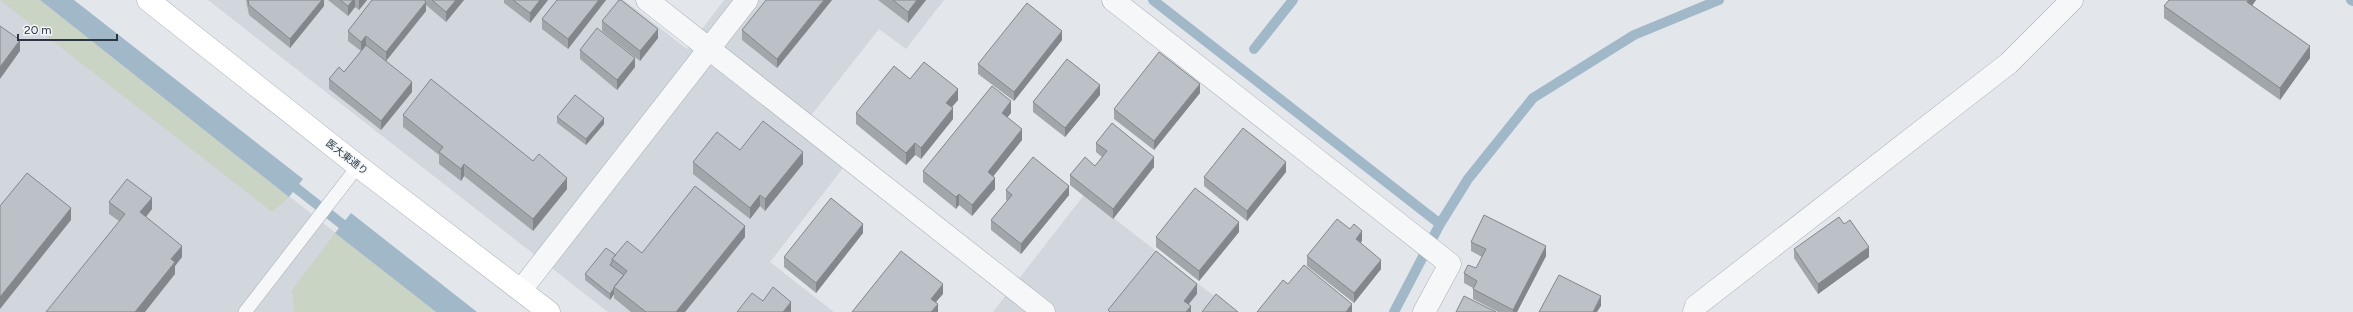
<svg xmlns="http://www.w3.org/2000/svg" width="2353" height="312" font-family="Figtree,'Noto Sans JP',sans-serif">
	<rect width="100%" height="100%" fill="#e3e7eb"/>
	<path fill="#d2d6dd" d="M0,0H40L436,312H0Z
		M208,0H624L687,49L724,0H944L906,49L879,29L798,132L843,168L770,262L834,312H608Z
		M1084,195L1214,296L1202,312H993Z"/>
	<path fill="#cad4c5" d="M0,0H40L289,197L272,212Z
		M335,233L436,312H294L292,290Z"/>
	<path fill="#a1b8c9" d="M40,0H74L303,179L289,197Z
		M351,213L477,312H436L335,233Z"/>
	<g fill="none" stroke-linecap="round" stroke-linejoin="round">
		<path stroke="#a1b8c9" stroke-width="10" d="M1153,0L1440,224
			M2351,0L2353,1
			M1254,49L1293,0
			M286,180L352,232
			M1394,312L1440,224L1468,179L1533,98L1634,35L1719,0"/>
		<defs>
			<path id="lane" d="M245,312L358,166"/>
			<path id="street" d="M647,0L1044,312
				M1113,0L1450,264L1424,312
				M521,290L747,0
				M1694,312L1696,306L2009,63L2072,0"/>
			<path id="secondary" d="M148,0L358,166L549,312"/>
		</defs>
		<use href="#lane" stroke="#a8aeb5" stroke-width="14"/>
		<use href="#street" stroke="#a8aeb5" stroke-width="23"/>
		<use href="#secondary" stroke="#a8aeb5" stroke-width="23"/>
		<use href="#lane" stroke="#f6f7f9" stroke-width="13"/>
		<use href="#street" stroke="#f6f7f9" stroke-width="22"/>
		<use href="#secondary" stroke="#fff" stroke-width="22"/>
	</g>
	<path fill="#a1a6ab" d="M246,0H324V6L290,48L249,15Z
		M328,0H367L359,10L355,7L348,16Z
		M372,0H464L446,22L426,5V11L386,61L412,92L381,130L329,89V79L344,72L361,51L348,41V31Z
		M504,0H548L530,23L504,3Z
		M557,0H606L568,49L542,29V19Z
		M832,0L777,68L742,40V30Z
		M878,0H926L908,23Z
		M2169,0H2256L2252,5L2310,58L2280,100L2164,18V6Z
		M602,21L658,38L640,61L602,31Z
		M1062,40L1014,101L978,74V64Z
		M580,50L635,67L617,90L580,59Z
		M910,79L958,100L952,107L953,119L921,159L915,155L906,165L856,124V113Z
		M1200,93L1154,150L1114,119V109Z
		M1100,95L1065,137L1033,112V102Z
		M1011,113L1007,117L1022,140L993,176L995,189L972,216L959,205L956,209L923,182V171Z
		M403,115L567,189L533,231L464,176L461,181L439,164V155L403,127Z
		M557,117L604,124L586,145L557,123Z
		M1096,143L1154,167L1113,219L1070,185V175L1095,166L1102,157L1096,152Z
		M740,150L803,164L765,211L760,206L750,219L693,174V162Z
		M1286,172L1247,221L1204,186V177Z
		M1006,190L1069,195L1021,254L991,230V220L1007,201L1006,200Z
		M109,202L152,209L146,217L182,257L175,266V274L119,221L109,214Z
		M1844,224L1869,257L1818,294L1794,258V249Z
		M1239,232L1199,281L1156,247V237Z
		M863,233L816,293L784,267V257Z
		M745,237L685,312H631L614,298V294L610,300L585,280V274L616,255L642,253Z
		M1362,241L1360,243L1381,269L1354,303L1307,266V256Z
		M1471,242L1546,256L1517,312H1498L1473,299V288L1464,283V273L1476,268L1482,257L1471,251Z"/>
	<path fill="#83878b" d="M322,0H324V6L290,48V39Z
		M353,0H355V7L348,16V6Z
		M359,0H367L359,10Z
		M456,0H464L446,22V12Z
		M540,0H548L530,23V13Z
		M599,0H606L568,49V39Z
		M824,0H832L777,68V59Z
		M917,0H926L908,23V12Z
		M2248,0H2256L2247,13V2Z
		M426,2V11L386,61V52Z
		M658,29V38L640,61V51Z
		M1062,31V40L1014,101V92Z
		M366,36V46L361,52V42Z
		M20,40V51L0,79V67Z
		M2310,46V58L2280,100V88Z
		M635,58V67L617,90V80Z
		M412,82V92L381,130V121Z
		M1200,84V93L1154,150V141Z
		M1100,85V95L1065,137V128Z
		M958,89V100L946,114V103Z
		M1011,101V113L1002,124V113Z
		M953,108V119L921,159V148Z
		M604,118V124L586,145V139Z
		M1022,129V140L988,183V172Z
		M915,143V155L906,165V153Z
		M803,152V164L765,211V199Z
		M1154,157V167L1113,219V209Z
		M1286,162V172L1247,221V211Z
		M464,164V176L461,181V169Z
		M567,178V189L533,231V219Z
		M995,178V189L972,216V205Z
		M1069,186V195L1021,254V244Z
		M959,194V205L956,209V197Z
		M760,195V206L750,219V208Z
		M152,198V209L140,224V212Z
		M71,208V220L0,309V297Z
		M1239,222V232L1199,281V271Z
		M863,224V233L816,293V283Z
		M745,226V237L685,312H676Z
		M1362,231V241L1356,249V239Z
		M182,246V257L175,266V274L145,312H135L171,259Z
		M1546,246V256L1517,312H1513V310Z
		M1869,247V257L1818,294V284Z
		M1381,260V269L1354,303V293Z
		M943,284V294L931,308V299Z
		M1197,284V294L1184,310V301Z
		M614,288V294L610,300V294Z
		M1601,296V306L1597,312H1593Z
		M791,302V312H783Z
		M938,304V312H931Z
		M1352,304V312H1346Z
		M1191,306V312H1186Z"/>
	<path fill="#bbc1c7" stroke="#83878b" d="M248,0H322L290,39L249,5Z
		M340,0H353L348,6Z
		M372,0H424L426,2L386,52L366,36L361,42L348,31Z
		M432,0H456L446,12Z
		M513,0H540L530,13Z
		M557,0H599L568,39L542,19Z
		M619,0H621L658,29L640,51L602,21Z
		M766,0H824L777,59L742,30Z
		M893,0H917L908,12Z
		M2169,0H2248L2247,2L2310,46L2280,88L2164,6Z
		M1027,3L1062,31L1014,92L978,64Z
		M0,26L20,40L0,67Z
		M597,28L635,58L617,80L580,50Z
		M366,45L412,82L381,121L329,79L339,67L344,72Z
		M1159,52L1200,84L1154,141L1114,109Z
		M1067,59L1100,85L1065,128L1033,102Z
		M924,62L958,89L946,103L953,108L921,148L915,143L906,153L856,113L894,66L910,79Z
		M431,79L533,161L539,154L567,178L533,219L464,164L461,169L439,152L443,147L403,115Z
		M992,86L1011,101L1002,113L1022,129L988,172L995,178L972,205L959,194L956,197L923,171Z
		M575,95L604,118L586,139L557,117Z
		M763,121L803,152L765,199L760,195L750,208L693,162L717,132L740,150Z
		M1112,123L1154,157L1113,209L1070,175L1085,157L1095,166L1107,151L1096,143Z
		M1243,128L1286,162L1247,211L1204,177Z
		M1033,157L1069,186L1021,244L991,220L1012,195L1006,190Z
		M27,173L71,208L0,297V206Z
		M127,179L152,198L140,212L182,246L171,259L175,262L135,312H46L125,214L109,202Z
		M695,186L745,226L676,312H646L614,287L627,271L612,259L627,241L642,253Z
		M1195,188L1239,222L1199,271L1156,237Z
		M831,198L863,224L816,283L784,257Z
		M1484,215L1546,246L1513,310L1473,289L1477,281L1464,273L1468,265L1476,268L1486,249L1471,242Z
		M1839,217L1844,224L1850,220L1869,247L1818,284L1794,249Z
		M1337,219L1350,229L1354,224L1362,231L1356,239L1381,260L1354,293L1307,256Z
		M606,248L616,255L612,259V262L610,265L624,275L614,287V288L610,294L585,274Z
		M901,251L943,284L931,299L938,304L931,312H852Z
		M1156,251L1197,284L1184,301L1191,306L1186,312H1110L1108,310Z
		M1304,265L1352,304L1346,312H1257L1283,280L1288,284Z
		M1559,275L1601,296L1593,312H1539Z
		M773,287L791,302L783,312H737L752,293L763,301Z
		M1216,294L1238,312H1202Z
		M1464,296L1496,312H1456Z"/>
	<g text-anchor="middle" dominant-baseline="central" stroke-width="3" stroke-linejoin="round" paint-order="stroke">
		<g font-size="10" fill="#2c3642" stroke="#f3f6f8">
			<text transform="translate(347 157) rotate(38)">医大東通り</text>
		</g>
	</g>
	<path d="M18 34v6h99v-6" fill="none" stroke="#2c3642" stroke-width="2"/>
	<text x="24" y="34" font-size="12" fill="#2c3642" stroke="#f3f6f8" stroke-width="3" paint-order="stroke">20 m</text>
</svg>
